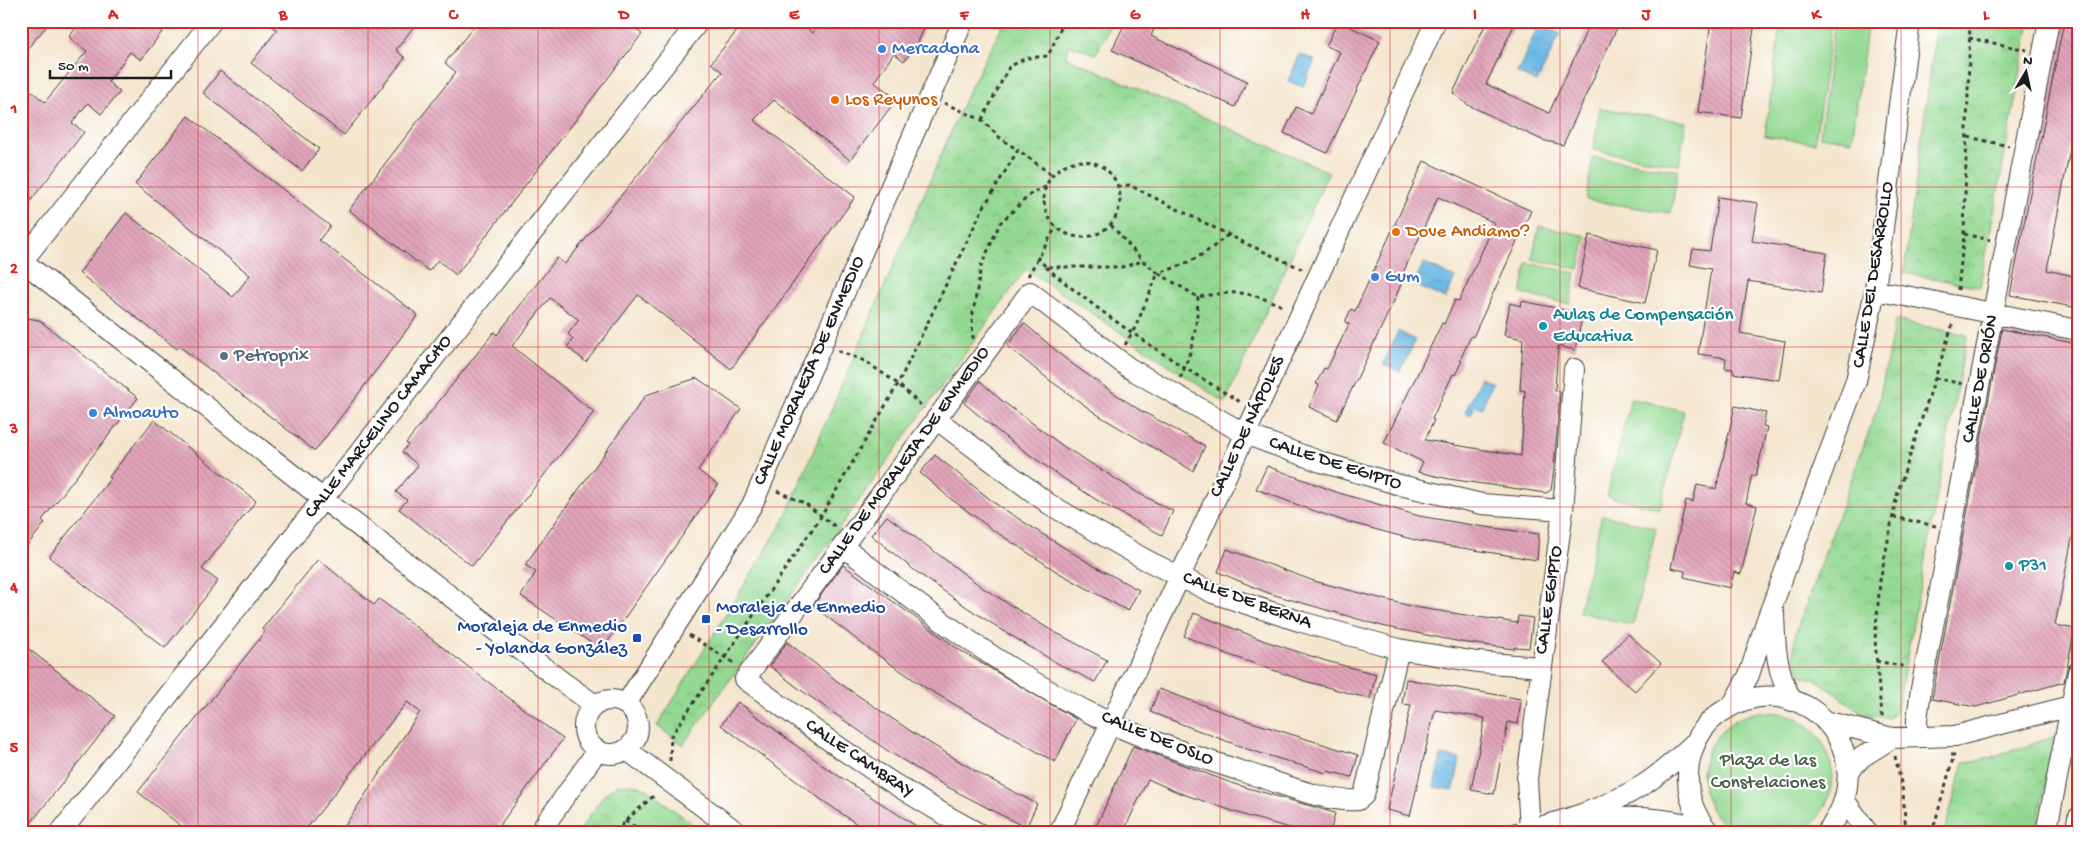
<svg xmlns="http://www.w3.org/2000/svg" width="2099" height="854" font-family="'Gochi Hand',sans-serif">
	<defs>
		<pattern id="park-crowns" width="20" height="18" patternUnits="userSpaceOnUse" patternTransform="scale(1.25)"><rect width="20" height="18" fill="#94d993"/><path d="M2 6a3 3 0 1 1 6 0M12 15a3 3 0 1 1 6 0" fill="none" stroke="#7fba7e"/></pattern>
		<pattern id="water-ripples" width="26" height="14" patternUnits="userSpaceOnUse" patternTransform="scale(1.25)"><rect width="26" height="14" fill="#6bb8e4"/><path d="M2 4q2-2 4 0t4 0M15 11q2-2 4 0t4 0" fill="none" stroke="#5795b8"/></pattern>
		<pattern id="building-back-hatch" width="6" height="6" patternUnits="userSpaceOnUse" patternTransform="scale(1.25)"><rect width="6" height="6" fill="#e1a4ba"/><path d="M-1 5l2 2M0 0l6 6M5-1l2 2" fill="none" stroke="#c08d9f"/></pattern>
	</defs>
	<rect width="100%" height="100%" fill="#fff"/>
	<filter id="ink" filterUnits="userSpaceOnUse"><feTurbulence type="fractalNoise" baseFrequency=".02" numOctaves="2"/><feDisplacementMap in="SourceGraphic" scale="10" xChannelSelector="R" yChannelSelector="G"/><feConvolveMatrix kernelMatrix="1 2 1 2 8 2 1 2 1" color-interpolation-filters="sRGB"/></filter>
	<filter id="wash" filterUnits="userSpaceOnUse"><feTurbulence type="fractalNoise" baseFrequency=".0096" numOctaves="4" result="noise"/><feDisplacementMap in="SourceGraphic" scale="20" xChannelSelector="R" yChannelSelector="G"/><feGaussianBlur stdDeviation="1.12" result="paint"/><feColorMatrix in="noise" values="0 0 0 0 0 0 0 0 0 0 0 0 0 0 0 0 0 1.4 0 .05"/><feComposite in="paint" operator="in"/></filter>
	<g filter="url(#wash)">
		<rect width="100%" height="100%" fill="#f4e5cd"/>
		<path fill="#94d993" stroke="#587a58" d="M1781,21H1832L1815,143L1765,136Z
			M1835,21H1868L1852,141L1820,136Z
			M1600,108L1686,122L1679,165L1593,150Z
			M1593,157L1678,170L1671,213L1586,200Z
			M1539,226L1586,236L1579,269L1532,259Z
			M1527,263L1576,273L1570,304L1521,294Z
			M1631,398L1684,411L1660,509L1607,496Z
			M1602,515L1656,528L1633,625L1579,612Z
			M1757,712C1772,712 1789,712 1802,721C1831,741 1840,777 1824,808C1819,818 1810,828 1801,833H1736L1725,826L1711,810L1704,791L1702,770L1708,749L1720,732L1736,719Z"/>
		<path fill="url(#park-crowns)" stroke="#587a58" d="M1005,21H1112L1096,54L1070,45L1066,57L1329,172L1225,403L1026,269L683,745L657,726L783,522L968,92Z
			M1937,21H2030L1980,287L1904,273Z
			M1895,320L1967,335L1897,710L1889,718L1865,715L1817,680L1803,676C1793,660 1792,651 1796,632L1878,406Z
			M2054,737L2036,833H1944L1964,762L1982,760Z
			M631,784L644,787L704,833H578L604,795L616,785Z"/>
		<path fill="url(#water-ripples)" stroke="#446a80" d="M1539,24L1560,34L1537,82L1517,73Z
			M1300,54L1315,60L1303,87L1288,81Z
			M1424,263L1455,278L1445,299L1413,284Z
			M1398,331L1416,340L1400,372L1383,364Z
			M1481,377L1492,383L1482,408L1475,405L1471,415L1465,412Z
			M1441,755L1460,759L1454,790L1434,787Z"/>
		<g id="blocks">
			<path fill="url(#building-back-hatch)" d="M21,21H51L21,56Z
				M81,21H170L141,60L130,52L108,82L120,92L101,114L88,103L72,123L84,132L21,213V83L45,102L87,51L69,37Z
				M266,21H418L396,50L405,58L344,135L251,63L277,30Z
				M478,21H626L642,34L456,275L438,260L429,271L349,210L456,72L445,63Z
				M745,21H798L813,33L819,21H927L917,45L904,61L894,53L874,82L897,99L850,160L774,100L754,120L855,197L731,369L638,295L586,362L567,347L573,339L568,334L579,320L550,298L512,346L594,412L472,566L399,509L407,500L396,492L418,465L402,452L408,445L406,443L494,332L497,335L557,258L565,264L722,72L711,63Z
				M1126,21H1158L1151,36L1247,81L1235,107L1112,50Z
				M1338,21L1380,41L1327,153L1284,133L1296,107L1311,114L1340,52L1326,46Z
				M1487,21H1516L1486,84L1549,113L1591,21H1620L1563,145L1542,140L1468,105L1453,93Z
				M1711,21H1755L1741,118L1698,112Z
				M2064,21H2078V107L2047,270L2078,277V308L2010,295Z
				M220,71L319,149L302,171L203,93Z
				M188,116L330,226L319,240L418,315L315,451L179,346L177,349L79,273L126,213L233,297L250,275L135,184Z
				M1424,161L1531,211L1473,337L1471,336L1460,360L1462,361L1455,375L1453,374L1432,419L1434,420L1425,440L1521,456L1525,391L1520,390L1523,339L1504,335L1510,303L1521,306L1522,301L1571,311L1570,315L1582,318L1575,350L1558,346L1555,391H1560L1554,469L1551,490L1546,493L1449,479L1418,472L1423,462L1384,443L1442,323L1444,324L1455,300L1459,301L1495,223L1438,197L1402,275L1404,277L1394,301L1337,420L1309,407L1319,385L1316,384L1324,368L1327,369L1349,324L1345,322L1351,309L1355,311Z
				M1718,197L1758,203L1752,241L1827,253L1821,293L1748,281L1740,333L1785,341L1779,380L1733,373V369L1725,368L1726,358L1698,354L1711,269L1690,265L1693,249L1710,251Z
				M1589,235L1657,250L1645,303L1578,288Z
				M27,318L39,320L138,398L42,520L45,523L21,553V320Z
				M1024,323L1068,361L1105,387L1138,409L1205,446L1193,471L1101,417L1048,379L1007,346Z
				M2002,329L2078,344V508L2055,625L2075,629L2064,682L1976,707L1932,699Z
				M697,378L741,409L698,470L718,485L602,650L521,596L536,572L525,565L646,395Z
				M980,381L1001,400L1063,446L1140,494L1173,511L1162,535L1103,504L1058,475L1005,437L964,403Z
				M1735,406L1766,413L1763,426L1767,427L1756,476L1752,475L1746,503L1757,506L1741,574L1734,572L1730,588L1684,577L1685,571L1671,568L1686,500L1693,502L1697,485L1716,489Z
				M154,420L256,501L202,569L218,581L165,648L49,557L111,478L109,477Z
				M935,455L996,504L1039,532L1094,566L1139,590L1128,611L1059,573L993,530L951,499L920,473Z
				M1267,466L1339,493L1419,516L1478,526L1539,534L1537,560L1419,541L1344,521L1306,508L1256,489Z
				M887,516L983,588L1049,629L1107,660L1095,682L1057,663L1010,635L968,608L914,570L871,535Z
				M1227,549L1314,581L1414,607L1517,623L1518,616L1533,618L1529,648L1514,647V649L1461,642L1382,626L1268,593L1218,572Z
				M318,559L374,605L379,599L563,739L494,833H340L420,712L407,702L303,833H190L138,792L265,632L262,629Z
				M843,565L961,651L1076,719L1055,762L926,688L869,649L813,606Z
				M1194,613L1265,641L1326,661L1376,674L1370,699L1305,681L1232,656L1184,636Z
				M1628,634L1661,663L1635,691L1602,662Z
				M787,642L841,684L915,734L982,775L1037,804L1026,828L942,784L888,751L798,688L770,666Z
				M21,643L115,716L23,833H21Z
				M1406,679L1521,699L1518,724L1508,722L1494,794L1471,790L1485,718L1435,710L1410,816L1387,810L1411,705L1402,704Z
				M1159,689L1242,719L1358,755L1352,777L1327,771L1326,773L1250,750L1150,712Z
				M738,702L825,767L927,833H870L819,798L721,725Z
				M1133,746L1234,784L1335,813L1330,833L1302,829L1301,831L1250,817L1177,792L1148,779L1123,833H1093Z"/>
		</g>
	</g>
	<g filter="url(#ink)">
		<use href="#blocks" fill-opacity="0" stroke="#3c3a37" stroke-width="1"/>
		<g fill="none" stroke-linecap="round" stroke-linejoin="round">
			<defs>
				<path id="minor" d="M21,260L323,499L564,683L595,705
					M21,263L212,21
					M1875,290L2078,330
					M936,419L1049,504L1146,560L1213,593L1302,622L1399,649L1477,662L1541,667
					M843,546C926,612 1014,677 1110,723C1158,745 1210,761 1260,777C1287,786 1330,803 1358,800L1364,795L1399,649
					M1774,613C1775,646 1776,671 1792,701
					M584 727a27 27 0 1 1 54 0a27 27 0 1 1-54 0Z
					M626,704L752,505L963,21
					M1733,704L1749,675L1766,622L1856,381L1875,290L1910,21
					M1825,721L1892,738L1955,736L2078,704
					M1917,736V720L1921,689L2049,21
					M627,750L738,833
					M1848,772L1862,757L1892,738
					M1845,801L1868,833
					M1583,819C1625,817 1668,815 1708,831
					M1530,830L1527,779L1563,510L1574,369
					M60,833L699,21
					M539,833L597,751
					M978,833C895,789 820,735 745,679L1030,292L1129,368L1245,434L1321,462L1400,485L1482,504L1563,510
					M1059,833L1168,602L1436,21
					M1517,833C1561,822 1605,809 1643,785C1661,774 1678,758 1694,743
					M1710,833C1691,813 1684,785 1690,759C1695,739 1705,722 1723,711C1802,660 1889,755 1826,833
					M2046,833L2078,672
					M2075,833L2078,818"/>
			</defs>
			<use href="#minor" stroke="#3c3a37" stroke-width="22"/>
			<path stroke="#3c3a37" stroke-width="3" stroke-dasharray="4 4" stroke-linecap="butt" d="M1969,38L2027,50
				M944,103L982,120L1001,139L1018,150
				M982,120L1009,67L1026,58L1048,56L1064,21
				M1968,137L2009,146
				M1044 199a38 38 0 1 1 76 0a38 38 0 1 1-76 0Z
				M1118,187L1129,185L1247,244L1302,269
				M1111,225L1143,261L1158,273C1190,264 1204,255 1229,234
				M1964,234L1990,240
				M1037,257L1046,267H1122L1143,261
				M1046,267C1107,319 1174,362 1242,403
				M1028,276L1056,227
				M1958,290L1964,234L1970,21
				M973,339L972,319L981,266L1000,223L1033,192L1046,187
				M1125,345L1136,326L1158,273L1198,297C1239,290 1247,291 1285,307
				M838,351L865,361L898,384L924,408
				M1180,378C1193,350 1197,328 1198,297
				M1935,378L1963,384
				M777,491L806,504L837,528
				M1893,517L1936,526
				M689,635L734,663
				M1876,661L1907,667
				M1883,717L1881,714L1875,639L1880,581L1897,495L1953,323
				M1895,756L1903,792L1906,833
				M670,761L671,736L822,515L898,384L982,210L1018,150L1052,175
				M625,821L647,833
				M617,833L625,821L656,794
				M1932,833L1954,755H1951"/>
			<use href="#minor" stroke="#fff" stroke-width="20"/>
		</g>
	</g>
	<path fill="none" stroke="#d62828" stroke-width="1" stroke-opacity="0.55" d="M198,21V833M368,21V833M538,21V833M709,21V833M879,21V833M1050,21V833M1220,21V833M1390,21V833M1560,21V833M1731,21V833M1901,21V833M21,187H2078M21,347H2078M21,507H2078M21,667H2078"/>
	<g fill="#3f7fe0" stroke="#fff" stroke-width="2">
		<circle cx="882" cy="49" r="5"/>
		<circle cx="1375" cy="277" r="5"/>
		<circle cx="93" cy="413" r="5"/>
	</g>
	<g fill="#e8710a" stroke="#fff" stroke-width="2">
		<circle cx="835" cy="100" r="5"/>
		<circle cx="1396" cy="232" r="5"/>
	</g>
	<g fill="#0f9aa8" stroke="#fff" stroke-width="2">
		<circle cx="1543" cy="326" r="5"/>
		<circle cx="2009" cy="566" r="5"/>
	</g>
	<circle fill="#5c6f8a" stroke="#fff" stroke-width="2" cx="224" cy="356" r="5"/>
	<g fill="#1a4fb4" stroke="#fff" stroke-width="2">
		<rect x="701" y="614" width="10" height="10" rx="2.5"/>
		<rect x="632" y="633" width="10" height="10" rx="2.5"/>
	</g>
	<g text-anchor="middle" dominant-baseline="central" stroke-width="4.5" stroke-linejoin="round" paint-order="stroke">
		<g font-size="19" fill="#366cbe" stroke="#fff" text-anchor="start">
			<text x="892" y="49">Mercadona</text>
			<text x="1385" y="277">Gum</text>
			<text x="103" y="413">Almoauto</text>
		</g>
		<g font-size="19" fill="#c56008" stroke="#fff" text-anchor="start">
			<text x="845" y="100">Los Reyunos</text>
			<text x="1406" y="232">Dove Andiamo?</text>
		</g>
		<g font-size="19" fill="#1c1c1c" stroke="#fff">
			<text transform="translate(1874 275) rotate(-81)">CALLE DEL DESARROLLO</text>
			<text transform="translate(810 371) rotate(-66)">CALLE MORALEJA DE ENMEDIO</text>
			<text transform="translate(1981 379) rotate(-79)">CALLE DE ORIÓN</text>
			<text transform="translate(379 427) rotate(-52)">CALLE MARCELINO CAMACHO</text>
			<text transform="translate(1248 427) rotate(-65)">CALLE DE NÁPOLES</text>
			<text transform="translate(905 461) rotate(-54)">CALLE DE MORALEJA DE ENMEDIO</text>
			<text transform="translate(1335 464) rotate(18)">CALLE DE EGIPTO</text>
			<text transform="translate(1550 600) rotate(-82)">CALLE EGIPTO</text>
			<text transform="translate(1247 601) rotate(20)">CALLE DE BERNA</text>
			<text transform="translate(1157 739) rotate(22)">CALLE DE OSLO</text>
			<text transform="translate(859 759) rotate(34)">CALLE CAMBRAY</text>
		</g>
		<g font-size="19" fill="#0d838f" stroke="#fff" text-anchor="start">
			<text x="1553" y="315">Aulas de Compensación<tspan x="1553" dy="22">Educativa</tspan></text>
			<text x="2019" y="566">P31</text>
		</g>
		<g font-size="19" fill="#4e5e75" stroke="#fff" text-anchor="start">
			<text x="234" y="356">Petroprix</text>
		</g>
		<g font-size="19" fill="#164399" stroke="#fff" text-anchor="start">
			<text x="716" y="608">Moraleja de Enmedio<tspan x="716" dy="22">- Desarrollo</tspan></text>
			<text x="627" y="627" text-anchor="end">Moraleja de Enmedio<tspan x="627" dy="22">- Yolanda González</tspan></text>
		</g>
		<g font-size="19" fill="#465e46" stroke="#fff">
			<text x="1768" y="761">Plaza de las<tspan x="1768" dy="22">Constelaciones</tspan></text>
		</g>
	</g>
	<rect width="2099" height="854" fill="none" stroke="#fff" stroke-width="55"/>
	<g transform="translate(2026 72) rotate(9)" stroke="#ffffff" stroke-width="4" paint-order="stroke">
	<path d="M0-4L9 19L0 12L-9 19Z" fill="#1c1c1c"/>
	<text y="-8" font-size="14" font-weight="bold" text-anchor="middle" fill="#1c1c1c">N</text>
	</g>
	<path d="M50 70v8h121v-8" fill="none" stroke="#1c1c1c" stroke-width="2.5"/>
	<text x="58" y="70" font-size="15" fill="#1c1c1c" stroke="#ffffff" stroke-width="4" paint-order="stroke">50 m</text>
	<rect x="28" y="28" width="2044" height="798" fill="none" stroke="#d62828" stroke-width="2"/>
	<g font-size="16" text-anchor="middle" font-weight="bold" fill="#d62828">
		<text x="113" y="19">A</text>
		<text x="283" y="19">B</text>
		<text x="453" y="19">C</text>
		<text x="624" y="19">D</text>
		<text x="794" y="19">E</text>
		<text x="964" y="19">F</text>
		<text x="1135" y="19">G</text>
		<text x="1305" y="19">H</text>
		<text x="1475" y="19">I</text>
		<text x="1646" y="19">J</text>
		<text x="1816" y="19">K</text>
		<text x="1986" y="19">L</text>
		<text x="14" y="113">1</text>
		<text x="14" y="273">2</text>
		<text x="14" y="433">3</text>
		<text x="14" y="592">4</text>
		<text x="14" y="752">5</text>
	</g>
</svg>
